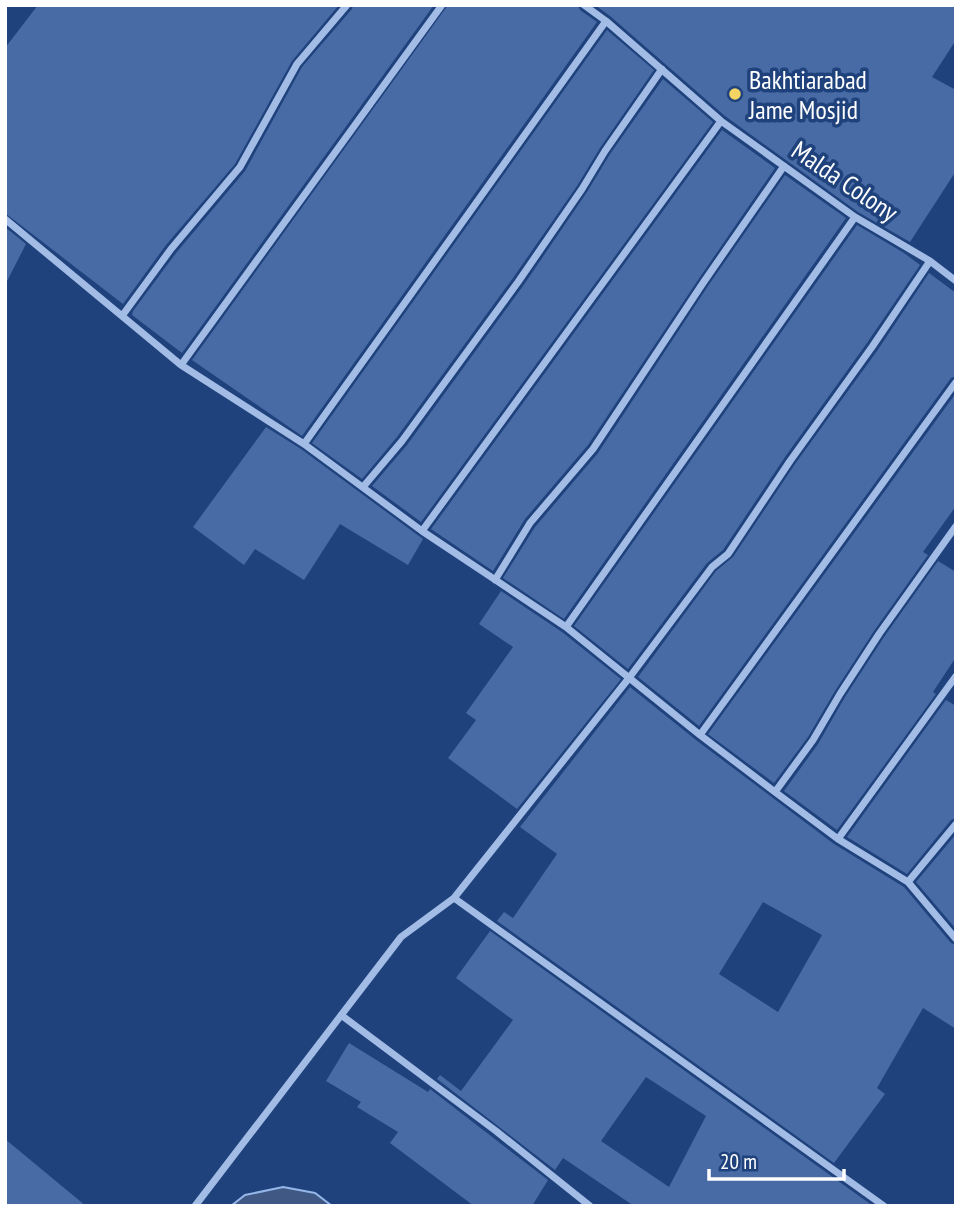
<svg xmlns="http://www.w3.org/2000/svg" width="961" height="1211" font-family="'PT Sans Narrow',sans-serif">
	<rect width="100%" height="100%" fill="#1f427c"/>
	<path fill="#405984" stroke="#95b6e8" stroke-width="2" d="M283,1187L315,1193L332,1206H231L245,1195Z"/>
	<path fill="#486ba5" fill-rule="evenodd" d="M38,5H339L292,61L235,164L166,245L123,304L5,213V48Z
		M353,5H434L182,353L132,315L133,311L176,253L245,171L302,67L352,9Z
		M448,5H578L580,10L597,22L302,436L192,360Z
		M595,5H956V40L932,77L956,90V171L910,242L858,212L725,116L610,16Z
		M607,30L654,70L600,148L577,186L513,278L397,437L362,479L312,443Z
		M663,79L713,122L421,522L372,486L407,445L523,286L587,192L610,154Z
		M722,130L775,168L698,280L588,445L525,519L493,571L431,529Z
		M785,175L846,218L564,619L503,578L535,527L598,453L708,286Z
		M857,225L904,253L920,265L867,343L785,457L723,550L707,563L628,669L574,626Z
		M5,227L26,244L5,285Z
		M929,273L956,293V376L951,378L699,726L638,677L716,571L733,557L795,464L877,351Z
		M956,393V506L923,552L928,555L874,631L835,691L808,737L774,783L708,734Z
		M266,427L301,449L423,539L408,565L340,524L304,580L255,549L244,565L193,527Z
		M938,561L956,572V657L933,692L936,694L837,830L784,791L818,744L845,697L884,637Z
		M501,591L562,632L621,679L517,809L448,758L476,720L466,713L513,647L479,624Z
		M630,687L696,740L834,844L904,887L951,943L956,945V1029L923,1008L877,1088L885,1094L834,1163L497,921L504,912L513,918L557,854L520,827ZM763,902L822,935L778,1012L719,974Z
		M946,700L956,706V818L951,820L907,874L847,837Z
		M956,834V929L916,882Z
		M490,931L873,1206H634L563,1158L555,1170L437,1079L440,1075L461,1091L513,1020L456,978ZM646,1077L706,1116L669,1187L601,1141Z
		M349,1043L428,1092L430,1089L548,1180L532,1206H474L390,1143L398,1132L357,1107L361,1102L326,1081Z
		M5,1139L86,1206H5Z"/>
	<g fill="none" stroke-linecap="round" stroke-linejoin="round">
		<path stroke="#a2bce6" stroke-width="7" d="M584,5L606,21L721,121L855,217L930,261L956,281
			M5,219L181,365L304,444L422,531L566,627L700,735L775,792L838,839L908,882L956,939
			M122,316L171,249L240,167L297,64L347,5
			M181,365L442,5
			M304,444L606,21
			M363,487L402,441L518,282L582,189L605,151L662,69
			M422,531L721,121
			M495,580L530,523L593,449L703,283L784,166
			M566,627L855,217
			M700,735L956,382
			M775,792L813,740L840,694L879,634L956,526
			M838,839L956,676
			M908,882L956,824
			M454,898L884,1206
			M341,1015L496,1131L590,1206
			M195,1206L401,937L454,898L629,678L712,567L728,554L790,461L872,347L930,261"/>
	</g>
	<circle fill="#f4d462" stroke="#1f427c" stroke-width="2.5" cx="735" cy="94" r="7"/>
	<g text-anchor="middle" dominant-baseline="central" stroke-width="7" stroke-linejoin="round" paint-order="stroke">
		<g font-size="26" fill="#fff" stroke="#1f427c" text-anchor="start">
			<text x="749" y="79">Bakhtiarabad<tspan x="749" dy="30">Jame Mosjid</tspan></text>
		</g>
		<g font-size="26" fill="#fff" stroke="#1f427c">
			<text transform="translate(845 181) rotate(34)">Malda Colony</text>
		</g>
	</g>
	<rect width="961" height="1211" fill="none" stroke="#ffffff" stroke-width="14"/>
	<path d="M709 1169v10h135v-10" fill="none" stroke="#ffffff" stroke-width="3.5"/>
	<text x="720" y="1169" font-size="21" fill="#ffffff" stroke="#1f427c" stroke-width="5" paint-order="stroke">20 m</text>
</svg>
